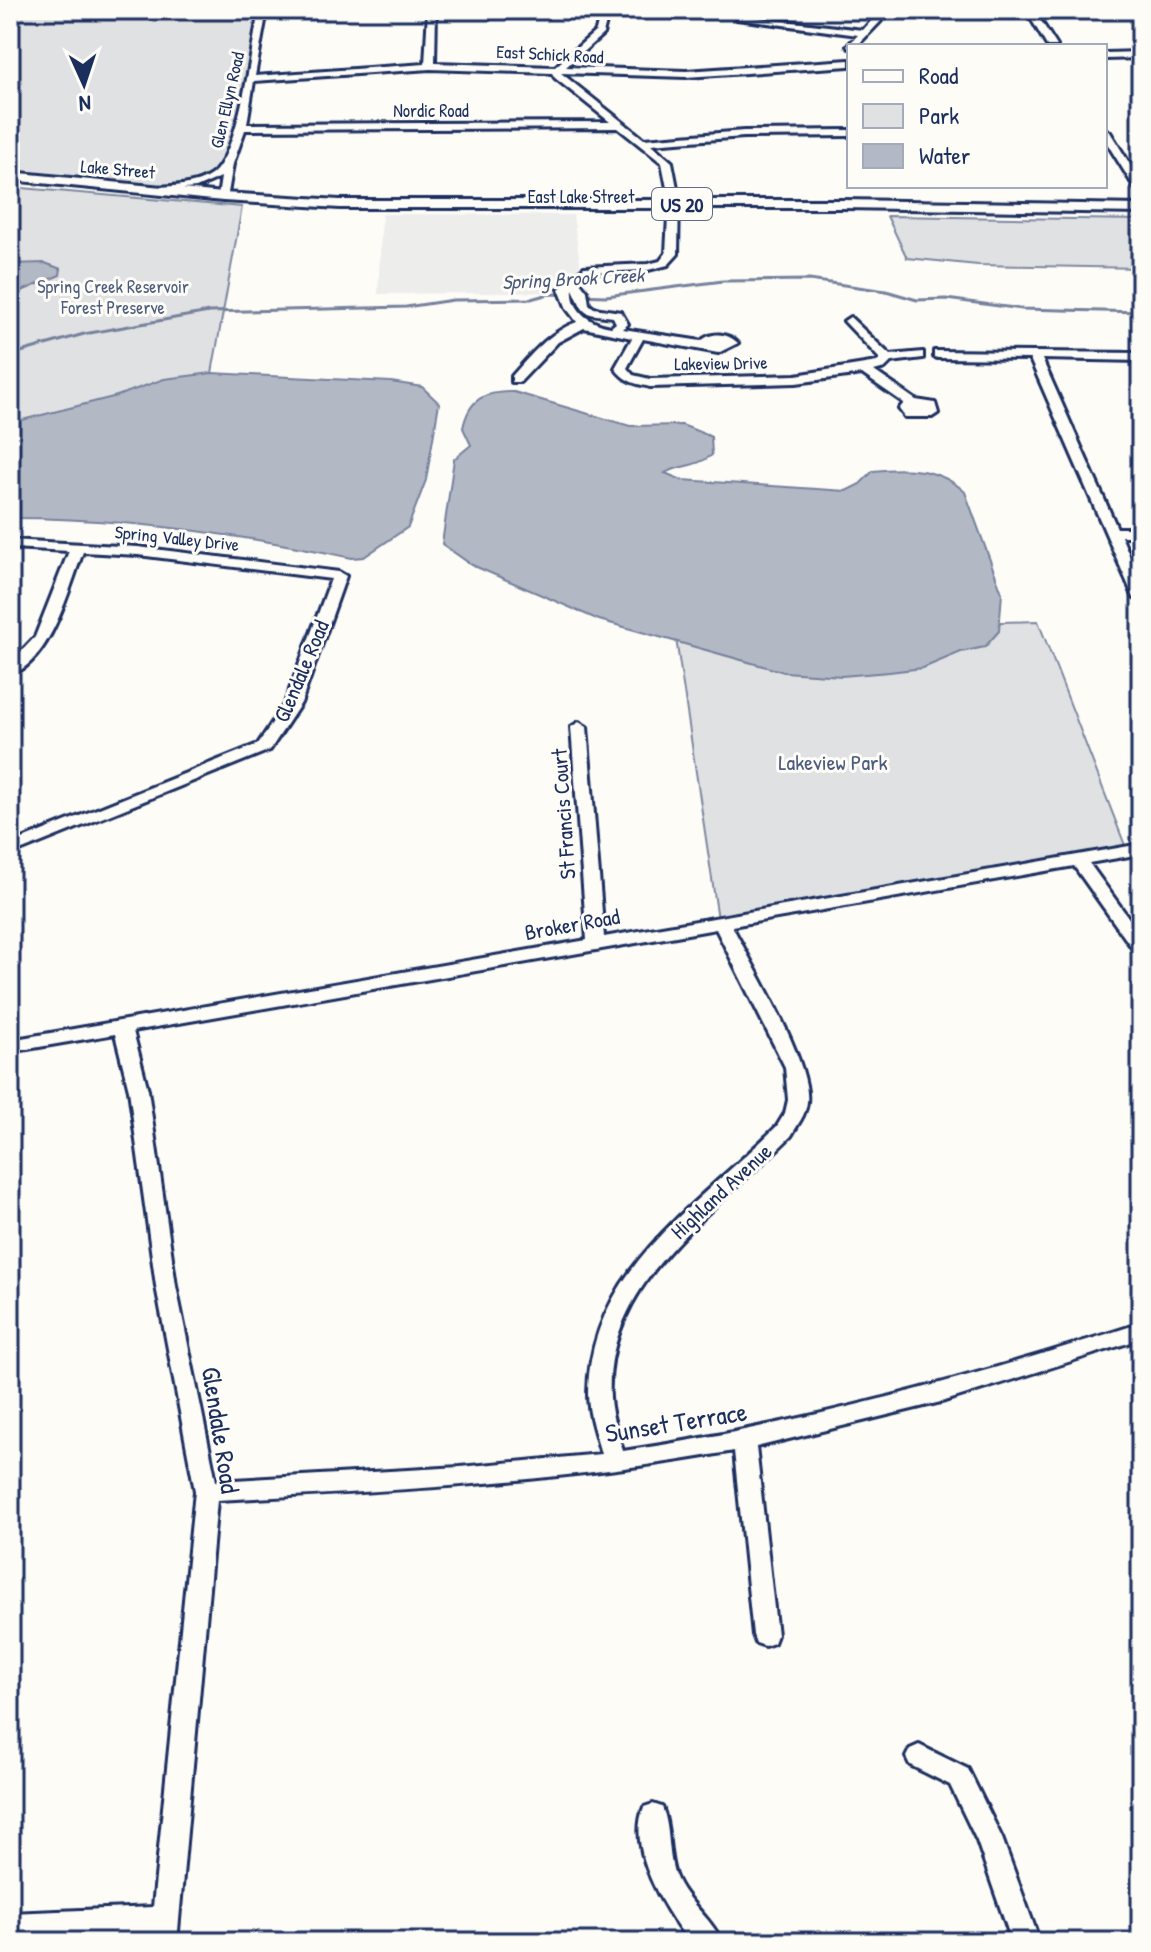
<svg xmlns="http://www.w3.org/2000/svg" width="1151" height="1952" font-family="'Patrick Hand',sans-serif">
	<rect width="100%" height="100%" fill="#fdfcf7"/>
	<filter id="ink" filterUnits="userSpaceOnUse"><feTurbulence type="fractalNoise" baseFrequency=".0125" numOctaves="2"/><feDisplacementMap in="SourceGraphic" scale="16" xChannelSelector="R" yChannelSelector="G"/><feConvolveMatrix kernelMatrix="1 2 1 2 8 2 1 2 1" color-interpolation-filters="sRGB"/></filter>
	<g filter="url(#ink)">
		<path fill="#edeeec" d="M382,214L573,215L582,276L578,282L587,292L378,294Z"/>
		<path fill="#e0e1e3" stroke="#7e88a0" stroke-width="2" d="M10,10H260C252,48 241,135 223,165C198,205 54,179 10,175Z
			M10,187L242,207L212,373L10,424Z
			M887,216L1141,220V268L978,265L907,258Z
			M1038,621L1126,848L718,919L675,632Z"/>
		<path fill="#b3b8c5" stroke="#76819c" stroke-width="2" d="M45,263L61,269L60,275L10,296V264Z
			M212,373L391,382L422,387L439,403L426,480L408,527L364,557L352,558C239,534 125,518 10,518V423L117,396L164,379Z
			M514,392L630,426L682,425L707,435L711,437L712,455C695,468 681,464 665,473L682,480L846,491L860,484L873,471C906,467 940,468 965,492L1002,593L999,631L985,647L961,652L923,668L889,672L842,676L784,672L599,620L472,565L442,544L454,459L471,445L463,428C469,398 486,391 514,392Z"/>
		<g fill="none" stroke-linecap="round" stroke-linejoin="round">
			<path stroke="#76819c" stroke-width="3" d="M10,355L84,334L209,312L406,307L453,300L531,299L549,294L606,296L723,281L809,280L886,291L917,300L946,299L1022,309L1141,312"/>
			<defs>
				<path id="minor" d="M259,10H267L255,76L425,64L428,10H436L435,63L555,67L596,31L601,10H609L603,34L566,67L686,71L849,60V66L686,77L561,73L644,139L744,131L849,130V136L744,137L651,144L672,162L679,198L678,254L668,265L648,270L591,272L580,282L587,291L589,304L594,308L621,312L628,324L623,329L701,341C712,331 728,333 738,343L718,353L643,339L627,368L633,375L650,379L796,375L877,362L880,359L844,321L850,317L890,355L923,352V358L891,362L885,368L874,371L916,400L935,403L938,413L932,417H905L899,409L904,403L862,374L796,383L650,387C634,383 625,382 615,368L632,338L584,328L558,342L520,382H512V376C531,355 549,332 577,322L567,309L559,289L584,267L648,264L660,261L666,253L669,198L662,163L618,128L245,130L233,164L227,199L218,197L221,177L196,188L152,192L151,190L156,187C174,186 195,186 211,175C239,156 252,46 259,10ZM430,69L552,73L555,78L610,122L247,124L254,81ZM573,289C586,316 580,313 613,317L616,323L611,327C590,324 571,310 573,289Z
					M872,10H880L881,21L857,46L849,48L847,46L858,35L737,19L741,16L863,30L872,20Z
					M1026,10H1034L1057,46H1047Z
					M1141,52V58L1105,59V53Z
					M1105,129L1110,132L1141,182V193L1136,190L1105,140Z
					M934,351L1141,353V361L1042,359L1117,528H1141V536H1121L1141,582V602L1134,598L1030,359L938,358L934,357Z
					M10,540L138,547L339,572L346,576L301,703L270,750L10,855V844L258,744L285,703L331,579L138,555L83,552C69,588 51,662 10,675V663L35,637L69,551L10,548Z
					M579,722L587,727L604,937L1141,844V854L1089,863L1141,935V954L1135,952L1074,866L732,926C752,964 812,1064 807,1102C806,1115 797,1125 791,1136C718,1210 603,1280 610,1398C611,1416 618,1434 623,1451C800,1425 970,1378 1141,1323V1339L945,1401L756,1447L777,1635L774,1643L765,1646L756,1643L753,1635L734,1451C563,1482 390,1491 217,1500L177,1942H149L150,1934L10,1939V1913L153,1907L195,1491L156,1286L129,1090L115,1034L10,1052V1040L587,940L571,727ZM716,929L785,1067L788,1100L785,1113L777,1126C698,1205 589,1270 588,1394C588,1414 596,1435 601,1454L460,1467L216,1481L176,1286L148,1090L133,1031Z
					M919,1745L968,1769L1002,1838L1040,1942H1012L977,1841L950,1785L910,1765L906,1757L910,1749Z
					M653,1804L662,1807C671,1828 667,1853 675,1875C685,1901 711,1917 722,1942H690C665,1911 626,1849 644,1807Z"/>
				<path id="major" d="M10,172L223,193L340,200H843L1141,205V213L843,208H340L223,201L10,180Z"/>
			</defs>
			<use href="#minor" stroke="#1b2f5e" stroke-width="6"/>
			<use href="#major" stroke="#1b2f5e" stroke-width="6"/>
			<use href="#minor" fill="#fdfcf7" fill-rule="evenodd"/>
			<use href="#major" fill="#fdfcf7" fill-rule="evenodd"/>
		</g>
	</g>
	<g text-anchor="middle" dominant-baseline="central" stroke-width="6" stroke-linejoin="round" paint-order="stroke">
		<g font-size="18" fill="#1b2f5e" stroke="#fdfcf7">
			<text transform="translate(550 54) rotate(3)">East Schick Road</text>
			<text transform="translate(227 100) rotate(-77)">Glen Ellyn Road</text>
			<text x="431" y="110">Nordic Road</text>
			<text transform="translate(118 169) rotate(5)">Lake Street</text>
			<text x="581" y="196">East Lake Street</text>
			<text transform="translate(721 363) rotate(-1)">Lakeview Drive</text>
			<text transform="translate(177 538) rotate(6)">Spring Valley Drive</text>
		</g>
		<g font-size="18" fill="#4c5c7f" stroke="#fdfcf7">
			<text x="113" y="286">Spring Creek Reservoir<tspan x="113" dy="21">Forest Preserve</tspan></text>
		</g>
		<rect fill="#fdfcf7" stroke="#5f6c8c" stroke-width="2" x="652" y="188" width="60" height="32" rx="6"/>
		<g font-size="20" font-weight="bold" fill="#1b2f5e">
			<text x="682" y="204">US 20</text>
		</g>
		<g font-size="20" font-style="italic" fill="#49587d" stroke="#fdfcf7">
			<text transform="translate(573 278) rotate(-3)">Spring Brook Creek</text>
		</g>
		<g font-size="22" fill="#1b2f5e" stroke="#fdfcf7">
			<text transform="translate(301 671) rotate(-67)">Glendale Road</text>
			<text transform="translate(563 814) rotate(-94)">St Francis Court</text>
			<text transform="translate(572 924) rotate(-10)">Broker Road</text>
			<text transform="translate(721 1191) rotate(-43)">Highland Avenue</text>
		</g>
		<g font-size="22" fill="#4c5c7f" stroke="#fdfcf7">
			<text x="833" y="762">Lakeview Park</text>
		</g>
		<g font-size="26" fill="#1b2f5e" stroke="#fdfcf7">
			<text transform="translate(676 1422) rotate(-9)">Sunset Terrace</text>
			<text transform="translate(221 1430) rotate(81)">Glendale Road</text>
		</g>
	</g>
	<rect width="1151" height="1952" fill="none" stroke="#fdfcf7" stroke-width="40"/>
	<rect x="20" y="20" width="1111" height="1912" fill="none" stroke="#1b2f5e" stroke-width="3" filter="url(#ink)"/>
	<rect x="847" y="44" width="260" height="144" fill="#fdfcf7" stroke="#a3aaba" stroke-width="2"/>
	<rect x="863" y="70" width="40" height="12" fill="#fdfcf7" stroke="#a3aaba" stroke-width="2"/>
	<text x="919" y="84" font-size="24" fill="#1b2f5e">Road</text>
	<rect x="863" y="104" width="40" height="24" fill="#e0e1e3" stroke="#a3aaba" stroke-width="2"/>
	<text x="919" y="124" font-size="24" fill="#1b2f5e">Park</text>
	<rect x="863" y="144" width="40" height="24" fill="#b3b8c5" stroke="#a3aaba" stroke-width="2"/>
	<text x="919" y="164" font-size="24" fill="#1b2f5e">Water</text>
	<g transform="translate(84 84) rotate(177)" stroke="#fdfcf7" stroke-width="6" paint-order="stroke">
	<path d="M0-6L14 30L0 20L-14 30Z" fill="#1b2f5e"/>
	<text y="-12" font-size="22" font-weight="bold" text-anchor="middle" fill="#1b2f5e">N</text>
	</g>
</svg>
